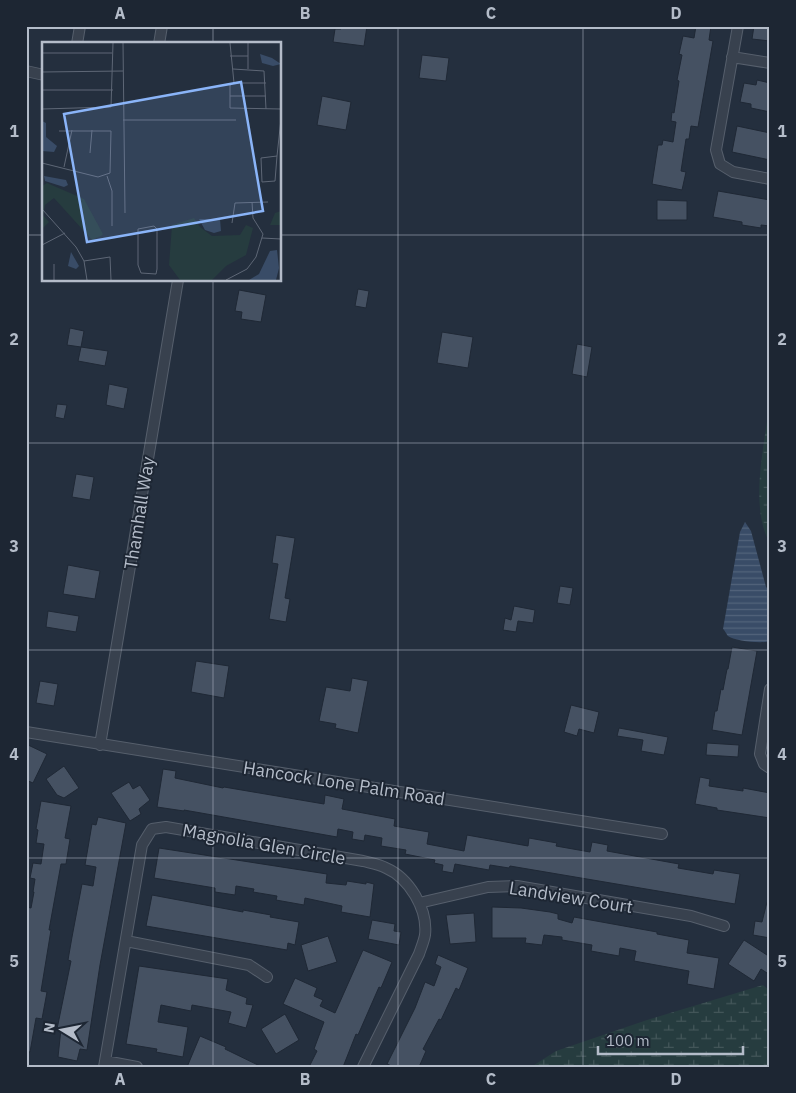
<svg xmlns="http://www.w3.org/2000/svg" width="796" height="1093" font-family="'IBM Plex Sans',sans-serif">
	<defs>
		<pattern id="wetland-marsh" width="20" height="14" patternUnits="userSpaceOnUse" patternTransform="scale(1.25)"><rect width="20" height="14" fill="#263c3f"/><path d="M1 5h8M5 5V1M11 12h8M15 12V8" fill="none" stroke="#435659"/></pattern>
		<pattern id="water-rules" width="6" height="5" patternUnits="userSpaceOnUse" patternTransform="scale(1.25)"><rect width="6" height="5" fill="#394c67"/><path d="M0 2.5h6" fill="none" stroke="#53647b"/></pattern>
	</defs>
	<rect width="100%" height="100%" fill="#242f3e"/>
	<path fill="url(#wetland-marsh)" d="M770,420V543C751,511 762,457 767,421Z
		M763,985L770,991V1067H531L556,1051L647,1020Z"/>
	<path fill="url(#water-rules)" d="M745,522L751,531L766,587L770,591V641C763,644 734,641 728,636C727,635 724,629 723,629L740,532Z"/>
	<path fill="#455162" stroke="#1f2835" d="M341,26H367L364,46L333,42L335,29H341Z
		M696,26H711L709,40L713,41L698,127L691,126L689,139H686L681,171L686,172L682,190L652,184L658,145H662L663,140L673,142L676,122L671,121L672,112L674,113L679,81L677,80L682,55L679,54L683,36L694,38Z
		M754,26H770V41L752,39Z
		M422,55L449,58L446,81L419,78Z
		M757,80L770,83V112L751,108V104L740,102L744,83L756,85Z
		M322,96L351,102L346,130L317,125Z
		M737,126L770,133V160L732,152Z
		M718,191L770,200V226L761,225V228L742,225V222L713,217Z
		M657,200L687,201V220H657Z
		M358,289L369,291L366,308L355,306Z
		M239,290L266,295L261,322L241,319L242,312L235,311Z
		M70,328L84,331L81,347L108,351L105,366L78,361L81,347L67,345Z
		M442,332L473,337L468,368L437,363Z
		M577,344L592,347L587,377L572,374Z
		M109,384L128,388L124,409L106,405Z
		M57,404L67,405L64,419L55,417Z
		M76,474L94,477L90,500L72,497Z
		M276,535L295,538L285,598L290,599L286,622L269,619L278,564L272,563Z
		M68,565L100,571L95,599L63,594Z
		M560,586L573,588L570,605L557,603Z
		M514,606L535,610L533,623L518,621L516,632L503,630L505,618L511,620Z
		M48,611L79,616L76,632L46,627Z
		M732,647L757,651L742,735L712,730L715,711H717L721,689L723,690L727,669H728Z
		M196,661L229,666L224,698L191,692Z
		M352,678L368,681L358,733L335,728L336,724L319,721L326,687L350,691Z
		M40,681L58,684L54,706L36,703Z
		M571,705L599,712L594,733L579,729L577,736L564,732Z
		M619,728L668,737L664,755L641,751L643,740L617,736Z
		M707,743L739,745L738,757L706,755Z
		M26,744L47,754L33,783L26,780Z
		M64,766L79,788L64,798L57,795L46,779Z
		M163,769L176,771L175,778L223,788L224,787L324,804L325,795L344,799L342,809L395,819L394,826L429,832L427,844L464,851L467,835L528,846L529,838L557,843L556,846L590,852L592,842L608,845L607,851L679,864L678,868L713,874L714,870L740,874L735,904L510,866L509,868L490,865L489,870L455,864L453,873L442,871L443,865L434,863L435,860L405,854L406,850L381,846L382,838L365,835L364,841L352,839L353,832L338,829L337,837L184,810V811L157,807Z
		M700,777L710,779L709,786L743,791V788L770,793V818L717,810V808L695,804Z
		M129,782L133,789L140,785L150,800L139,809L141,814L130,821L111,793Z
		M41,801L71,806L65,838L70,839L66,864H61L49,930H51L41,991L47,992L42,1019L36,1018L30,1052H26V907L31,908L34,892H33L35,879L30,878L33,863L41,864L44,844L36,843L38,830L36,829Z
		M98,817L126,823L100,965L87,1050L80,1049L77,1061L58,1057L61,1029H57L71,961L68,960L72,937L82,884L93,886L96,867L85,865L92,824L96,825Z
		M159,848L327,874L326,883L346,885L347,881L366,884V882L374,884L370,917L341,912L342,906L305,898L304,905L276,900L277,896L253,892L254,889L236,886L235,895L215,892V888L154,878Z
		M152,895L243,912V910L271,915L270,917L299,922L295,945L288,943L287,950L146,926Z
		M767,902H770V938L753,935L755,921L762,922Z
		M492,907L521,908L550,912L558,914V919L572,923L574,917L657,932V934L689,940L687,953L719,958L714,989L687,984L689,971L634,961L636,951L620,948L619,956L591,951L592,945L562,940V937L544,935L542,945L525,943L526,938H492Z
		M474,913L476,942L450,944L446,915Z
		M372,920L395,924L394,931L401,932L399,945L368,939Z
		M328,936L337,962L308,971L301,945Z
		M744,940L770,957V975L761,969L754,981L728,964Z
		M363,950L392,962L381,988L379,987L358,1035L356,1034L343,1067H309L317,1051L314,1049L324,1022L283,1004L295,978L317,988L314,996L323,1000L320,1006L335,1013Z
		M438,955L468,968L459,990L456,988L441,1020L439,1019L423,1049L426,1051L419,1067H394L387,1064L415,1008L425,982L434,986L441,967L435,964Z
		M139,966L228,979L226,990L247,998L246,1004L253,1005L246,1028L228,1023L231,1012L192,1005L191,1011L161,1005L158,1022L188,1027L183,1057L156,1052L157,1049L126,1044Z
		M285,1014L299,1040L276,1054L261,1029Z
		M200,1036L226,1047L225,1049L262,1067H187Z"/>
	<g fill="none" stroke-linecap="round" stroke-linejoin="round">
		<defs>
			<path id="street" d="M738,26L716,150L720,164L733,172L770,179
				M77,44L80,26
				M159,44L162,26
				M732,57L770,63
				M26,71L44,75
				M770,689L760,754L764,764L770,768
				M26,732L662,834
				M100,745L178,280
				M419,903L488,887L517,886L691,916L724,926
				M126,941L249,965L267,977
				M105,1061L137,1067
				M104,1067L142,845L152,829L166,827L363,861C371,863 379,864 386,868C409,878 428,909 425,935C424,941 421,948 419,954L363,1067"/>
		</defs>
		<use href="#street" stroke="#565f6c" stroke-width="12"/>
		<use href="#street" stroke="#38414e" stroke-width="10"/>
	</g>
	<path fill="none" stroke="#b4bcc9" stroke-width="1" stroke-opacity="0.55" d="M213,26V44M398,26V1067M583,26V1067M26,235H44M280,235H770M213,280V1067M26,443H770M26,650H770M26,858H770"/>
	<g text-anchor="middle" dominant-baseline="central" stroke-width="4" stroke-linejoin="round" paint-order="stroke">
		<g font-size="18" fill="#b4bcc9" stroke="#1d2633">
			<text transform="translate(139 513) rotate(-81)">Thamhall Way</text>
			<text transform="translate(344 783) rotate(9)">Hancock Lone Palm Road</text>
			<text transform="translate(264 844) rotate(10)">Magnolia Glen Circle</text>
			<text transform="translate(571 897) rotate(9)">Landview Court</text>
		</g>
	</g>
	<g transform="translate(42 42)">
		<rect width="239" height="239" fill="#242f3e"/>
		<path d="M5,141L42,157L61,192L59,194L50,198L12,156L3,163L1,173L7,180L0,187V144ZM239,169V183H228L233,171ZM152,176L158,185L170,194L198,193L204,183L211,186L204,213L184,224L170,238H138L127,223L130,183Z" fill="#263c3f"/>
		<path d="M218,12L230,16L239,22L231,24L220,21ZM0,79L4,81V95L15,104L12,110L0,109ZM2,134L24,138L26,143L22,145L3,139ZM157,177H178L179,189L172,191L163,188ZM235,208L237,226L234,238H207L217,232L228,209ZM29,210L37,224L34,227L26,224Z" fill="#394c67"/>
		<path fill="none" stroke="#5e6776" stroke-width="1" d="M81,1L83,171M188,1L192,41L188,43V66L239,67M206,1V27M0,11H70M188,14H206M191,27L222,29L224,67M0,30L81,29M192,41H224M0,48H71M188,54H224M0,67L69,65L71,1M81,78H194M48,111L50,88M235,114L233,139L220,140L219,116ZM235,114L239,77M0,121L56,135L68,131L69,89H17M22,125L30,88M65,134L70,149V184M0,167L34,205L42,219L45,238M190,181L193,161L226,160M112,184L115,187V227L114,232L99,231L96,223V187ZM220,196L239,197M0,203L23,191M42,219L68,215L69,238M12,238V222M184,238L205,227L214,215L221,192L211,176L210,160"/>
		<path fill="#8ab4f8" fill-opacity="0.15" stroke="#8ab4f8" stroke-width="2.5" d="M199,40L221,169L45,200L22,72Z"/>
		<rect width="239" height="239" fill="none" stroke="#b4bcc9" stroke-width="2.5"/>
	</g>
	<rect width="796" height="1093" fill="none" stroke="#1d2633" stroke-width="55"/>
	<g transform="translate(62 1030) rotate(280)" stroke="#1d2633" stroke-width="4" paint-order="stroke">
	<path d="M0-4L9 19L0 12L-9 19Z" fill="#b4bcc9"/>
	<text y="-8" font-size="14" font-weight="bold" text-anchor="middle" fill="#b4bcc9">N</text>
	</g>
	<path d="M598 1046v8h145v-8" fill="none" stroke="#b4bcc9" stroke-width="2.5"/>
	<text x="606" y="1046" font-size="15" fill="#b4bcc9" stroke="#1d2633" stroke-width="4" paint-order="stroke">100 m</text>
	<rect x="28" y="28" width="740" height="1038" fill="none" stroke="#b4bcc9" stroke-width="2"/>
	<g font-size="16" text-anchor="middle" font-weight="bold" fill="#b4bcc9">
		<text x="120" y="19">A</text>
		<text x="305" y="19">B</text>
		<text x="491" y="19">C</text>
		<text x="676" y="19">D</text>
		<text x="14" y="137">1</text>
		<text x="782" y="137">1</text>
		<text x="14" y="345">2</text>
		<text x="782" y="345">2</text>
		<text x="14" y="552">3</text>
		<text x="782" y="552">3</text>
		<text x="14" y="760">4</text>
		<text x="782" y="760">4</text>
		<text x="14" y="967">5</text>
		<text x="782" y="967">5</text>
		<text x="120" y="1085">A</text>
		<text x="305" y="1085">B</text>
		<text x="491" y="1085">C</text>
		<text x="676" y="1085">D</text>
	</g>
</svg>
